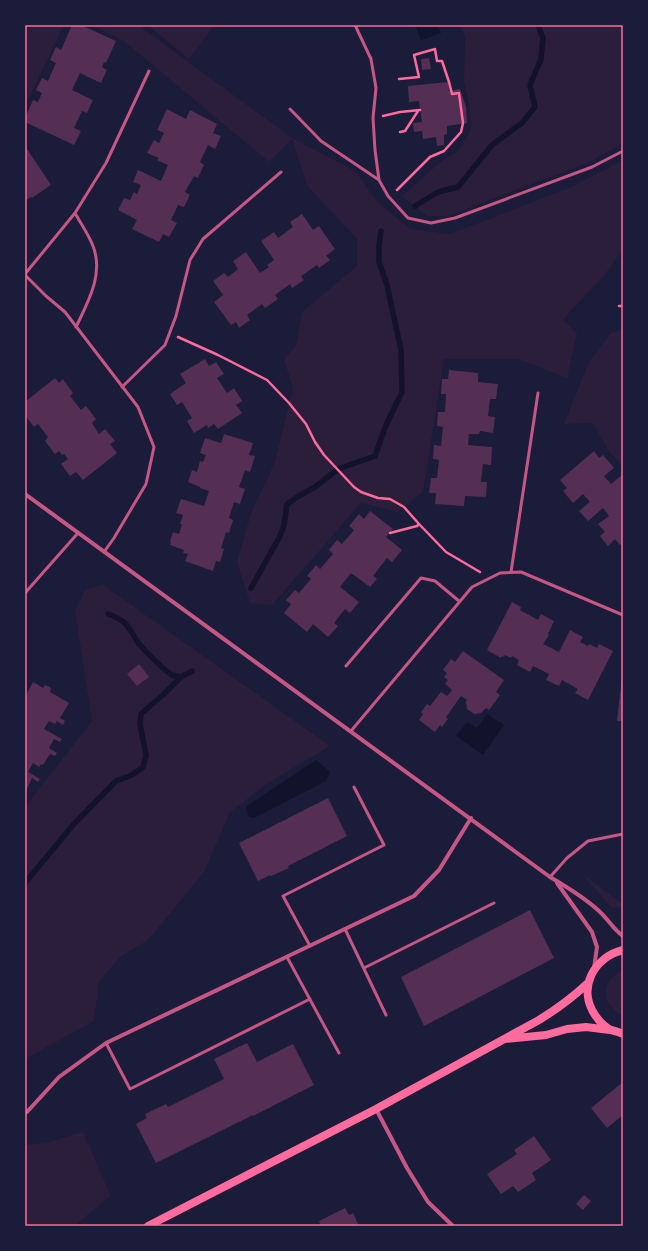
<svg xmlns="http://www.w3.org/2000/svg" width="648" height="1251" font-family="'Roboto Condensed',sans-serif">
	<rect width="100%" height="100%" fill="#1b1b3a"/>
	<path fill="#2a1e3b" d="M25,25H64L25,106Z
		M91,25H138L292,138L355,171L376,200L410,229L450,234L569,188L623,160V249L603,277L563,319L577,333L567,378L518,359H444L423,492L398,512L361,503L272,605L250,603L237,562L251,513L275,462L293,388L284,360L296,345L302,312L357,266V239L308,187L292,139L269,162L124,41Z
		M153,25H215L189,59L151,28Z
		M459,25H623V143L590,162L448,216H427L402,196L443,160L457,152L471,131L470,106L464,83L465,37Z
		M623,329V467L608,450L593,423L564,424L589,362L611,333Z
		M102,584L330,746L268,783L230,812L204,872L148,940L120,957L99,982L94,1021L25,1059V807L92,721L75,611L85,590Z
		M582,874L623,904V906L621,907L612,908Z
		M623,970V1016C601,1006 600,980 623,970Z
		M83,1132L111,1196L74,1226H25V1145L46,1143Z"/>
	<path fill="#12122b" d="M415,25H438L441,33L421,40Z
		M487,714L504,725L483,755L456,736L467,722L477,728Z
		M316,760L330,772L326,781L254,818L248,816L246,810L247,806Z"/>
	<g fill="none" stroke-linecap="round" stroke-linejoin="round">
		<path stroke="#12122b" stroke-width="5.5" d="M415,206L438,192L458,187L492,145L522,123L535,107L530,85L541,59L543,38L538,25
			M251,588L280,536L284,525L287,504L299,496L315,487L338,469L375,456L386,425L402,392L401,350L387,285L379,262V246L381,231
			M108,614C130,622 128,629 140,645C145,651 166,672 172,675C174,676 178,676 181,677
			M25,883L73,825L116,781L132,775L143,767L146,755L140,724L141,714L151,705L163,695L181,677L192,671"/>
	</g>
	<path fill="#542f53" d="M72,25H81L116,41L106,63L104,62L102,67L107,70L101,83L80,73L72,90L93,100L87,113L82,111L74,128L81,131L74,145L25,122V118L33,100L38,102L42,93L36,90L42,78L48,81L56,63L50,60L56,47L61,50Z
		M429,58L431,69L422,70L421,59Z
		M448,82L449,91L460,89L466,107L467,123L447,126V134L444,135V145L437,146L436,137L423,139L422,131L414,132L413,123L422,122L419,101L409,102L408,86Z
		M167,109L186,119L190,110L217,124L213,133L221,136L215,149L208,145L200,162L204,165L198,178L194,176L185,192L190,195L184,207L178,205L171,220L177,223L169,237L163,234L159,242L132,229L137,220L118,210L124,198L130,200L134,192L137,194L141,185L133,182L138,170L161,181L168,165L157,160L159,158L147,153L154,140L159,143L164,133L157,130Z
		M25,146L51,185L32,198L31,197L25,201Z
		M302,214L313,230L319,226L335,249L326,256L330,260L319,268L317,265L301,276L304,280L292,288L290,284L275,295L278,299L265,308L262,304L247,315L250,320L239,328L236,322L231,325L214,302L223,295L213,281L224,273L228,277L238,269L233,261L246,252L260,273L269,267L267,265L274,260L261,241L274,232L278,238L293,227L290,222Z
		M205,359L209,366L216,362L224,374L217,378L227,393L234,388L242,401L236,405L242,413L218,429L214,424L208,428L207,425L194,433L187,421L192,418L182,402L177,405L170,394L186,383L180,374Z
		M449,370L478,373V382L498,384L496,399H490L488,416L495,417L493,433L480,431L479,434H469L468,445L492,447L491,465L483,464L481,482H487L486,497L465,496L464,506L435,504L436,493H429L431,478H437L439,460L433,459L434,445L441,446L443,427L437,426L438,412H445L446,394H441L442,379H448Z
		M55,378L59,383L63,379L73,393L70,396L81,410L86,406L96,419L92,423L99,434L105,429L115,441L110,444L117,453L83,480L76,472L70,476L61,464L68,459L64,454L62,455L59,451L55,454L45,441L48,437L38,424L34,427L25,415V402Z
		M224,434L253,443L249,455L255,456L250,472L245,470L239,487L245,489L240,504L234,502L229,518L233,520L229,533L226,532L221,548L224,549L220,562L216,561L213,571L185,561L188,554L183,553L184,550L170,545L171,542L170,541L173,532L179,534L182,524H180L183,515L176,513L181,499L204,506L209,491L200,488V487L188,482L192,470L197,472L200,461L203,462L206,455L200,453L205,438L221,443Z
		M594,451L599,458L603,455L614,468L604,476L611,484L622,475L623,476V543L620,545L615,539L608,546L600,536L605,532L598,524L609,516L603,508L588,521L579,511L590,502L583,494L573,503L563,491L567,488L560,480Z
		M370,511L393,529L386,537L402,550L392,562L387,558L373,576L377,579L370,587L351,573L340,587L359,602L350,613L345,609L334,623L338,626L328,637L313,624L307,632L284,613L291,604L286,600L295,590L299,593L311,579L307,576L316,565L320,569L333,554L329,550L337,540L342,544L354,530L349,526L359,514L364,519Z
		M512,602L521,607L520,610L538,620L541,614L554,621L548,634L549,635L543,644L559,652L570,630L583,637L580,642L588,646L589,644L597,648L599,644L613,651L588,700L575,693L578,689L562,680L559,686L546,680L549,674L533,666L530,672L517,665L519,660L512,656L511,658L505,655L504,657L502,656L501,658L487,650Z
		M463,651L504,680L496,692L500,695L489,710L486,708L481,713L474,714L467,709L466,702L467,700L461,696L446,717L448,719L442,727L440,725L435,732L419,720L423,714L421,712L427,704L430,706L441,692L447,696L452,690L445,684L448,680L444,677L447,673L443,670L451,659L455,662Z
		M139,664L149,677L137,686L127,674Z
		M622,677H623V721H617Z
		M33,682L43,688L45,685L51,688L50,692L69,703L60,718L65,721L63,725L57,721L55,724L49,721L44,729L62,739L60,742L54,739L49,748L57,753L55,756L50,754L43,765L41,764L39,767L33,763L28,772L40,779L38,782L32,778L25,793V697Z
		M328,798L347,836L288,866L289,868L271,876L270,875L258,881L239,843Z
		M530,910L554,958L424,1026L401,977Z
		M247,1043L257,1062L293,1044L314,1085L253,1116V1115L156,1163L136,1124L147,1118L145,1114L166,1104L168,1107L224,1079L214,1059Z
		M623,1082V1115L607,1128L591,1108Z
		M534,1136L551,1160L532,1173L536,1180L518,1192L513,1186L501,1194L487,1174L517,1154L514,1150Z
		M584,1195L591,1201L583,1210L576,1204Z
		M345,1208L349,1215L353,1213L359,1226H321L319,1221Z"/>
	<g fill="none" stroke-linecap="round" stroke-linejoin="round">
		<path stroke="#ff6b9d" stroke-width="2.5" d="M383,116L400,112L420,110
			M400,132L405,131L418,111
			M397,190L430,157L444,151L461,132L463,123L459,93L452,94L449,82L442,61H437L435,49L414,55L419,77L399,79
			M619,306H623
			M178,337L218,355L267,380L289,403L306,424L315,442L324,455L354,487L361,492L378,498L390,499L404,507L419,524
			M390,533L417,526L419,524L446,552L480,572"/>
		<path stroke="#c65784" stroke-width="3" d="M355,25L371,59L376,88L373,118L375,150L379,180L388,196L408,218L431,223L455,218L592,167L623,151
			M290,109L321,141L379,180
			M75,213C81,224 89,235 93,246C104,274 88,302 76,327
			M25,274L75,213L106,163L149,71
			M25,275L46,296L65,312L138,407L154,447L146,484L114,538L104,552
			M122,387L165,345L176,316L190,260L203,239L281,172
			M511,572L538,393
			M25,593L78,533
			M346,666L421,578L435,581L459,601
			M351,731L472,587L500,573L521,572L623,615
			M550,877L567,858L588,841L623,834
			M345,929L386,1015
			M310,946L283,896L384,845L354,787
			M287,957L339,1053
			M364,968L494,903
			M106,1043L130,1089L310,999"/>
		<path stroke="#c65784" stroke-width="4" d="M25,494L550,877C567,887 585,898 599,911C608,919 614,930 623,936
			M557,883L592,932L597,947L594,968
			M376,1109L407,1168L428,1202L453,1226
			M27,1112L59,1077L106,1043L414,896L439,870L471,818"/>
		<path stroke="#ff6b9d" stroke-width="8" d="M623,950C594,957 577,988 595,1015C599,1021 605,1027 611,1030C615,1031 619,1032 623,1034
			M505,1039L546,1035L567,1029L586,1027L610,1030
			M148,1226L376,1109L539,1020C557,1009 573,997 588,983"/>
	</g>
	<rect width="648" height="1251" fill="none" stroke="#1b1b3a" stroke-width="52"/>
	<rect x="26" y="26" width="596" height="1199" fill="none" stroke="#ff6b9d" stroke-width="1.5"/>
</svg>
